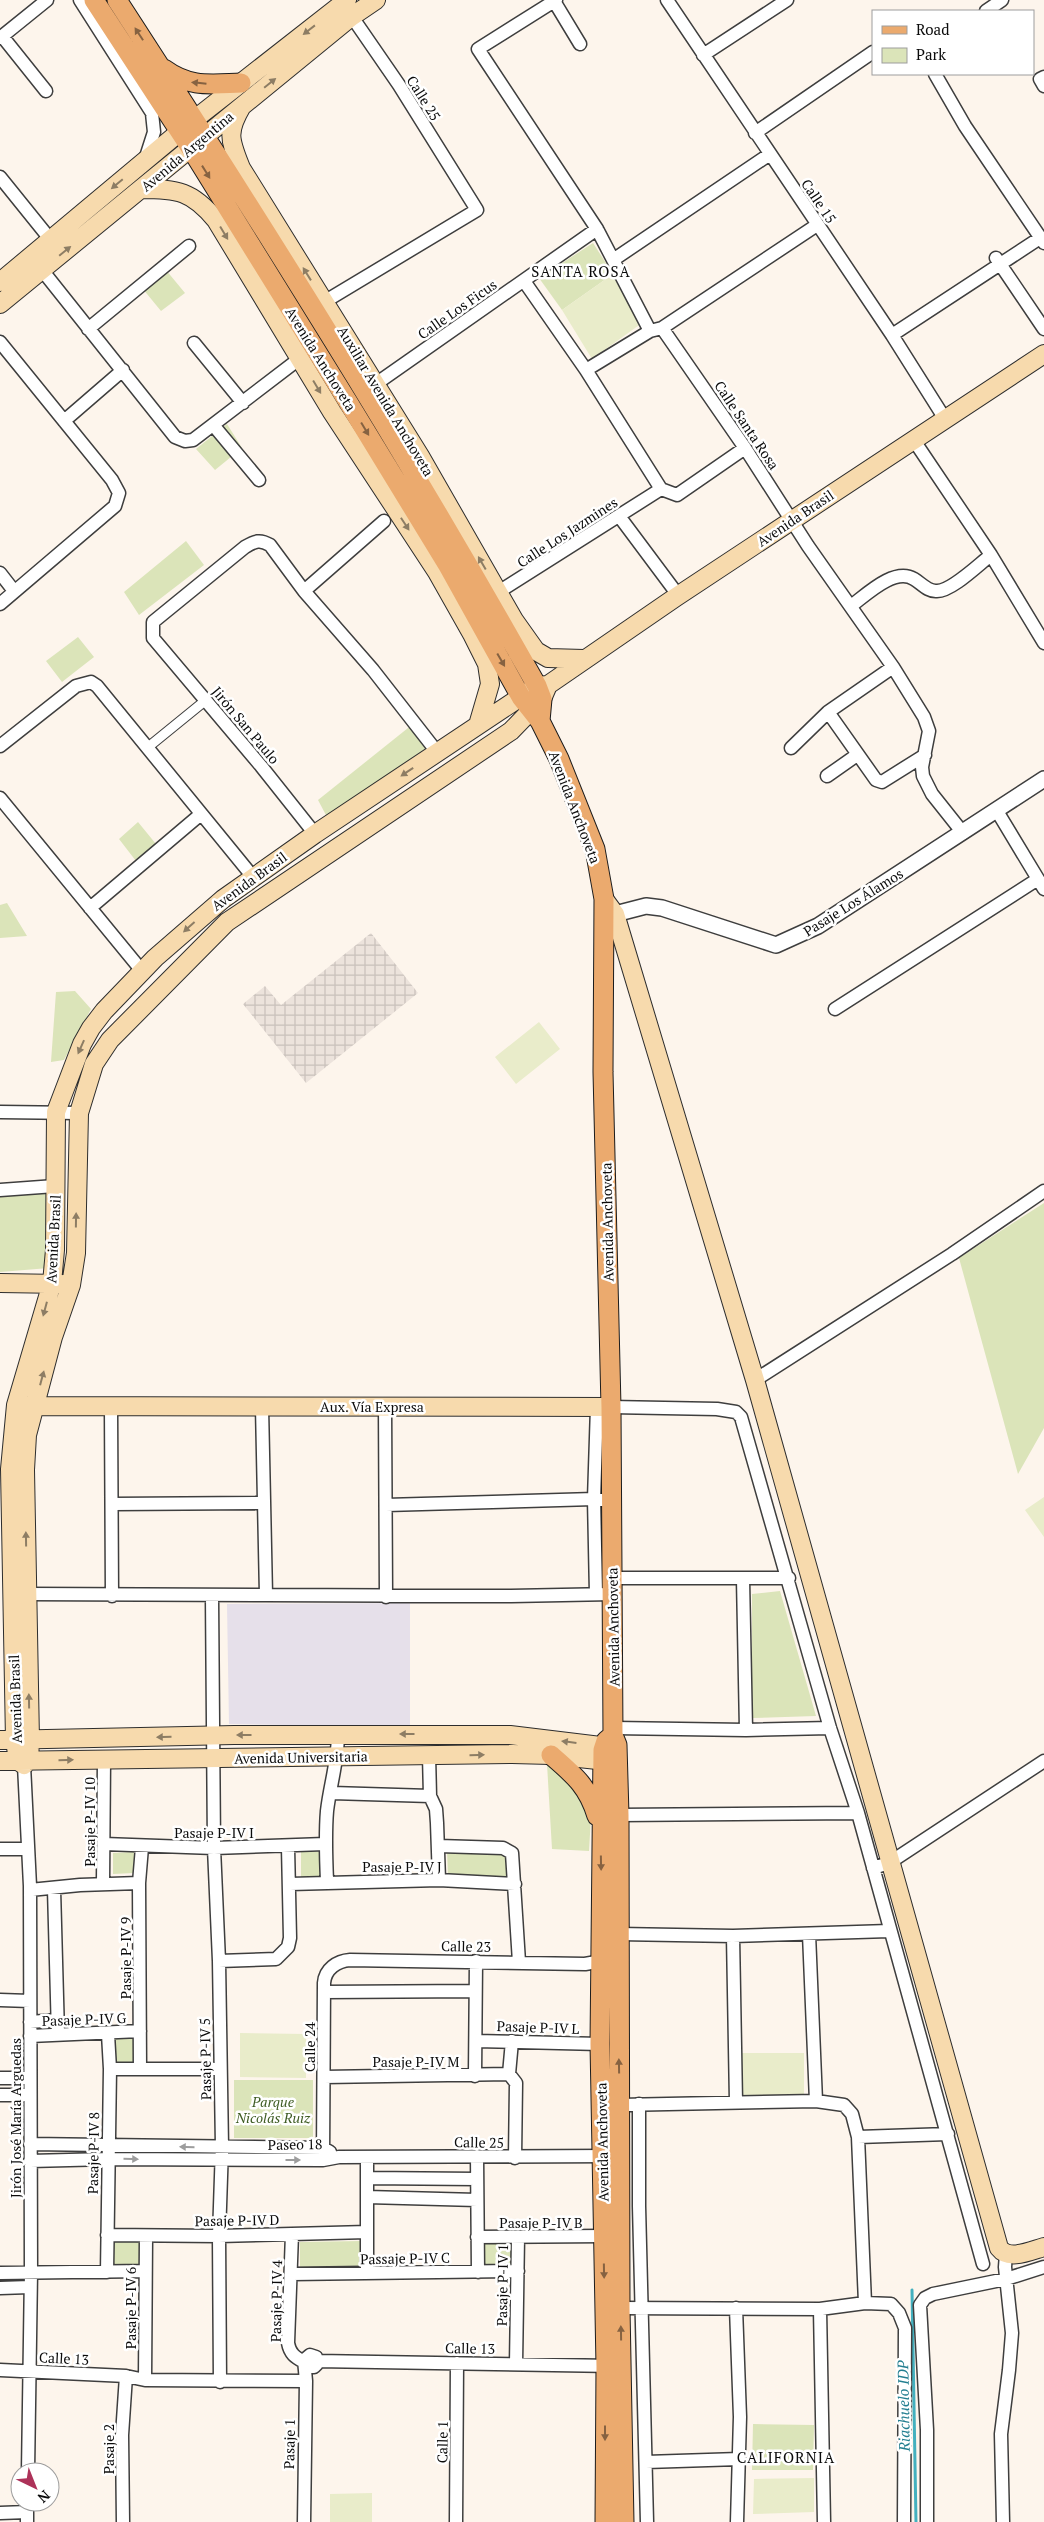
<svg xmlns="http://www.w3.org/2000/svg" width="1044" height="2522" font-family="'PT Serif',serif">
	<defs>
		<pattern id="plaza-grid" width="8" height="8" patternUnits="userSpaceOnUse" patternTransform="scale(1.25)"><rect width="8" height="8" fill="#ece3dc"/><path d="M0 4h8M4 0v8" fill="none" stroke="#c9c1bb"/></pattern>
	</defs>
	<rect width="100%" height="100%" fill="#fdf5ec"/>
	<path fill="#e6e0ea" d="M410,1603V1727L229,1724L227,1604Z"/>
	<path fill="#dbe4b9" d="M593,243L613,274L562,310L539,278Z
		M161,264L185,293L161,311L138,283Z
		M227,424L242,448L215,470L196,449Z
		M186,541L204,565L139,615L124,592Z
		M78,637L94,657L62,682L46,661Z
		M413,724L429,746L327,817L318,800Z
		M138,822L156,844L136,861L119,839Z
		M7,903L27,936L0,938V905Z
		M75,991L91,1009L64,1060L51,1062L56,992Z
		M51,1190L49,1268L0,1272V1192Z
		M1044,1203V1428L1018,1474L959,1258Z
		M780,1591L816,1716L752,1718V1594Z
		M547,1764L580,1794L591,1817L589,1851L552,1849Z
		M509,1850L510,1876L448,1877L447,1851Z
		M324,1851V1877L301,1878V1852Z
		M134,1852V1873L113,1874V1853Z
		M136,2036L137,2063L113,2065V2037Z
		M234,2080H313V2138H234Z
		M113,2240L141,2241L140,2266L111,2267Z
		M485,2240H514L513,2267H485Z
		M362,2241V2267L300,2269V2242Z
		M753,2424L814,2425L813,2470H752Z"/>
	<path fill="#e9ecca" d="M613,274L642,323L592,359L562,310Z
		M539,1022L560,1049L516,1084L495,1057Z
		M1044,1497V1537L1025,1510Z
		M240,2033L306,2034V2078L240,2077Z
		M740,2053H804V2095L740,2098Z
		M814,2478V2512L753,2514L754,2479Z
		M372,2493V2522H330V2494Z"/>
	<path fill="url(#plaza-grid)" d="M371,933L418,993L306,1083L243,1004L265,986L281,1005Z"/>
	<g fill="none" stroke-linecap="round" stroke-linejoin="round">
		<path stroke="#43b0bf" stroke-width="3" d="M912,2290L916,2522"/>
		<defs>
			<path id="pedestrian" d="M147,748L206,700"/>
			<path id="minor" d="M80,0L152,113L154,132L145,160
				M556,0L478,49L597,229L650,331L662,328L745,448L808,546L893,667L924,717L929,731L922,767L923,776L932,794L963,833
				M667,0L892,335L945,419
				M554,1L580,44
				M986,11L1002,0
				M2,36L46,91
				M0,38L47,0
				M703,55L787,0
				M935,74L965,126L1044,243
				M1044,77L1040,79L1044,86
				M755,133L873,52
				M0,177L50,239
				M996,258L1044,329
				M613,260L770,154
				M42,270L175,437L185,441L193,440L299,359
				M524,281L586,370L661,489L677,495L745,448
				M319,305L477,210L399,85L348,11
				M662,328L817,225
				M88,329L189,246
				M892,335L1040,238
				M0,342L112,480L119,493L115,506L0,604
				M194,343L243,403
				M586,370L650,331
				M370,388L597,229
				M64,421L123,370
				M214,426L259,480
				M913,439L991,555L1044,643
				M619,516L678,595
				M0,573L14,591
				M304,591L384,521
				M492,596L661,489
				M851,606C866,595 894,567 914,579C921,583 928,592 937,591C952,591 979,564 991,555
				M828,712L876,780L882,782L925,755
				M0,746L76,686L91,682L97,686L253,877
				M791,748L828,712L893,667
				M827,776L857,755
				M0,798L142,971
				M997,811L1044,889
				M315,834L261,766L153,638V622L245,547C255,541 260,539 270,545L304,591L373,670L437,752
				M90,908L201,814
				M835,1009L1038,879
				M0,1112L79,1113
				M0,1190L55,1186
				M755,1380L952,1254L1044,1191
				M385,1405L386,1597
				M611,1407L717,1409L736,1412L741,1417L830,1728L858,1813L983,2264
				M111,1408L112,1596
				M113,1504L264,1503
				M386,1505L594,1499L611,1501
				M613,1578H789
				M743,1579L746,1730
				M27,1594L266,1595L262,1407
				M596,1594L594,1499L597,1407
				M266,1595L511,1596L613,1594
				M212,1597L214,1848L219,1961L222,2147L219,2236L220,2382
				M614,1728L746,1730L830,1728
				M429,1755L430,1796L436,1809L437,1823L439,1880
				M24,1765L30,1886L31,2272L28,2472
				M332,1793L430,1796
				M619,1815L858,1813
				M104,1844L214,1848L325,1844
				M439,1846L503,1848L512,1853L519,1962
				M0,1849H27
				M873,1868L889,1863L1044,1761
				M327,1881C326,1858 325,1835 327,1811C330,1785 338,1761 338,1734
				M103,1884L104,1760
				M290,1884L439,1880L515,1884
				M54,1889L58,2034
				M30,1890L80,1885L139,1883
				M619,1934L733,1936L889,1931
				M809,1934L816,2101
				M733,1936L736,2102
				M219,1961L276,1959L288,1947L290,1938L288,1847
				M324,1992L475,1991
				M0,2000L30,2001
				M30,2022L57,2020
				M30,2036L140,2031
				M476,2041L600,2044
				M512,2041L509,2074L516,2083L515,2158
				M110,2069H219
				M140,2069L139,1883L142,1847
				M475,2076L476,1961
				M324,2077L509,2074
				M0,2078H29
				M0,2095H29
				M639,2104V2206L647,2522
				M620,2105L816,2101L844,2105L852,2114L858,2137L865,2303
				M858,2137L948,2134
				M30,2144L323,2148L330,2152
				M477,2156L478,2272
				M323,2160L324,1983C325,1969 337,1961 350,1960L585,1964L602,1961
				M30,2161L108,2159L323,2160L339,2157L610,2156
				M367,2178L477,2179
				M367,2197L477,2200
				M292,2234L288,2343C290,2354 295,2357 304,2362
				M107,2235L219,2236L367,2232
				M477,2237L604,2236
				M107,2272L110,2069L108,2034
				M0,2273L144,2271
				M367,2273V2158
				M292,2274L518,2271
				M0,2288L30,2287
				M620,2308L820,2309L865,2303L891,2304L899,2313L905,2328L904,2522
				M736,2308L740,2417L737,2522
				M820,2309L824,2522
				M317,2361L614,2366
				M516,2364L518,2237
				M0,2370L126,2376L145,2380L306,2381
				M145,2380L146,2236
				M646,2462L739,2459
				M0,2513L27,2512
				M27,2522V2502
				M123,2522L122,2435L126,2376
				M304,2522L306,2381L304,2360L310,2355L316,2357L317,2364L314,2367L306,2366
				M456,2522L457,2363
				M927,2522V2430L920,2305L925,2298L933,2294L1006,2279L1044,2267
				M1003,2522L1001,2434L1009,2370L1012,2333L1005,2267L1006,2254"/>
			<path id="tertiary" d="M615,914L646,906L662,908L776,945L818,926L1044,779"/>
			<path id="secondary" d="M242,106C226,133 230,140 241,168L420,456L514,620L536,651L548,658L584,659
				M141,189C178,189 192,191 216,220L332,412L437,572L472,634L487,664L490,684L478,725
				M0,282L195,119L347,0
				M0,304L351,17L376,0
				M548,685L537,686L315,834L223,899L155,958L104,1011L91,1028L82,1044L56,1112L55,1250L52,1283L16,1405L10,1469L15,1740L18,1761L24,1765L29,1761L30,1740L25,1470L27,1435L53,1337L71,1285L76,1253L79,1113L94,1064L110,1040L227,922L511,731L542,699L548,685L676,597L1044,354
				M604,899L615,914L755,1380L999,2248C1009,2261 1030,2251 1044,2247
				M0,1283L62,1284
				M24,1406L611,1407
				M0,1740L234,1735H510L617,1748
				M0,1761L512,1754L551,1755L616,1762"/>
			<path id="primary" d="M94,0L190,147L348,402L447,564L521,697L540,721L559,759L595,849L604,899L603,1072L611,1407L613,1735L617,1745L619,1815L620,2308L624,2522
				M117,0C263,225 406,452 537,686L542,699L540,721
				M164,69C190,88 210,84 241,83
				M551,1755C574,1775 588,1786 597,1816
				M605,2522L606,2366L600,2044L603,1750L606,1741L613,1735"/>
		</defs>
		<use href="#pedestrian" stroke="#3e3e3e" stroke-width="11"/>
		<use href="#minor" stroke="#3e3e3e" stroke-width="15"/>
		<use href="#tertiary" stroke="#3e3e3e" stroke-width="18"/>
		<use href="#secondary" stroke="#2d2d2d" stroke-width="20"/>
		<use href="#primary" stroke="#1c1c1c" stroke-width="21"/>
		<use href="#pedestrian" stroke="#fff" stroke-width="9"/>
		<use href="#minor" stroke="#fff" stroke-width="12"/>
		<use href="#tertiary" stroke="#fff" stroke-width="15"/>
		<use href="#secondary" stroke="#f7daad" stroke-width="18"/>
		<use href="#primary" stroke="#ebaa6e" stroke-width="19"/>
	</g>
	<defs><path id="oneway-solid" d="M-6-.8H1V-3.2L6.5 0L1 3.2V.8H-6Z" transform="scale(1.25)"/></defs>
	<g fill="#8d7d64">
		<use href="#oneway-solid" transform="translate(309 30) rotate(142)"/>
		<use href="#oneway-solid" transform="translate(270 83) rotate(-39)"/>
		<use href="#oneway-solid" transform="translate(117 184) rotate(140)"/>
		<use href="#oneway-solid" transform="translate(224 233) rotate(59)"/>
		<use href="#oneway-solid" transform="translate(65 251) rotate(-39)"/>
		<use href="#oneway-solid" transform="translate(307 274) rotate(-122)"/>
		<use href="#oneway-solid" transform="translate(317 387) rotate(59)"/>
		<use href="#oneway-solid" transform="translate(405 524) rotate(57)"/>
		<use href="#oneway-solid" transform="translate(482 563) rotate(-120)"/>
		<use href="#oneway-solid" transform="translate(407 772) rotate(146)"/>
		<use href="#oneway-solid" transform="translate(189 927) rotate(138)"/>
		<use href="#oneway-solid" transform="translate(81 1047) rotate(114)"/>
		<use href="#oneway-solid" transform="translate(76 1220) rotate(-89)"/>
		<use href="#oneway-solid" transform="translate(45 1309) rotate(105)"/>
		<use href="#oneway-solid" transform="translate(42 1378) rotate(-75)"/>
		<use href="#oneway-solid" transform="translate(26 1539) rotate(-91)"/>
		<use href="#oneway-solid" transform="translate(29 1701) rotate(-91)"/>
		<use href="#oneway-solid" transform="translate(407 1734) rotate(-180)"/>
		<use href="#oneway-solid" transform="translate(244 1735) rotate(180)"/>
		<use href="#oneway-solid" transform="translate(164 1737) rotate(179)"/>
		<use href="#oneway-solid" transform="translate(569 1742) rotate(-173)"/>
		<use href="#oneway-solid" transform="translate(477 1755) rotate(-1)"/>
		<use href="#oneway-solid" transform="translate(66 1760) rotate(-1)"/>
	</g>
	<g fill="#866241">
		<use href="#oneway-solid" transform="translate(139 34) rotate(-123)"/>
		<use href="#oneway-solid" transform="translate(199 83) rotate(-174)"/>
		<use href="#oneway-solid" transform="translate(206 172) rotate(58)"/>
		<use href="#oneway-solid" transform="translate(365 429) rotate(59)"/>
		<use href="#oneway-solid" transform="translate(501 660) rotate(60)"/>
		<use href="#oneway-solid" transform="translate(601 1863) rotate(89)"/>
		<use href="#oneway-solid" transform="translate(619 2066) rotate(-91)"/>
		<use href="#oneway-solid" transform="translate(604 2271) rotate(89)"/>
		<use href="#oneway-solid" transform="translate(621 2333) rotate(-91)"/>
		<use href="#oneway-solid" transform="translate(605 2433) rotate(90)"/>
	</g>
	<g fill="#9d9d9d">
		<use href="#oneway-solid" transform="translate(187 2147) rotate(-179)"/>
		<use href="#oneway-solid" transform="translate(131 2159) rotate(1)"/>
		<use href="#oneway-solid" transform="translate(293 2160)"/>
	</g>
	<g text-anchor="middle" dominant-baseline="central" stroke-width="5" stroke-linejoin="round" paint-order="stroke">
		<g font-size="14" fill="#0b0b0b" stroke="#fff">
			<text transform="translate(424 98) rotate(58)">Calle 25</text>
			<text transform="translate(187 151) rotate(-40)">Avenida Argentina</text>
			<text transform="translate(819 201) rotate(56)">Calle 15</text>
			<text transform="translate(457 309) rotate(-35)">Calle Los Ficus</text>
			<text transform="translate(321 359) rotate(58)">Avenida Anchoveta</text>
			<text transform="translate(386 401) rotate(59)">Auxiliar Avenida Anchoveta</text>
			<text transform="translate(747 425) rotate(56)">Calle Santa Rosa</text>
			<text transform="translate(795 518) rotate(-34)">Avenida Brasil</text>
			<text transform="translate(567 532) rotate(-33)">Calle Los Jazmines</text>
			<text transform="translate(246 725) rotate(50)">Jirón San Paulo</text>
			<text transform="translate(575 807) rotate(69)">Avenida Anchoveta</text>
			<text transform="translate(249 881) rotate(-36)">Avenida Brasil</text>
			<text transform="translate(853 902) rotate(-32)">Pasaje Los Álamos</text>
			<text transform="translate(607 1222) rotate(-91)">Avenida Anchoveta</text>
			<text transform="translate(53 1239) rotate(-87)">Avenida Brasil</text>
			<text x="372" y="1406">Aux. Vía Expresa</text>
			<text transform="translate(613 1627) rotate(-91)">Avenida Anchoveta</text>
			<text transform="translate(15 1699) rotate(-92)">Avenida Brasil</text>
			<text transform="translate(301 1757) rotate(-1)">Avenida Universitaria</text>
			<text transform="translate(89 1822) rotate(-90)">Pasaje P-IV 10</text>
			<text x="214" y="1832">Pasaje P-IV I</text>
			<text x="402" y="1866">Pasaje P-IV J</text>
			<text transform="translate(466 1946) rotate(1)">Calle 23</text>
			<text transform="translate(125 1958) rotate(-90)">Pasaje P-IV 9</text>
			<text transform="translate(84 2019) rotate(-2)">Pasaje P-IV G</text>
			<text transform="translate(538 2027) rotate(2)">Pasaje P-IV L</text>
			<text transform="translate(309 2047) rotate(-90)">Calle 24</text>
			<text transform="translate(205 2059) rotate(-91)">Pasaje P-IV 5</text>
			<text x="416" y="2061">Pasaje P-IV M</text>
			<text transform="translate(15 2118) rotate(-90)">Jirón José María Arguedas</text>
			<text transform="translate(479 2142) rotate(1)">Calle 25</text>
			<text transform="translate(602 2142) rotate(-91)">Avenida Anchoveta</text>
			<text transform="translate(295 2144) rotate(-1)">Paseo 18</text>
			<text transform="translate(93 2153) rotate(-89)">Pasaje P-IV 8</text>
			<text transform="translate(237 2220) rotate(-1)">Pasaje P-IV D</text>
			<text x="541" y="2222">Pasaje P-IV B</text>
			<text transform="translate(405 2258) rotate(-1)">Passaje P-IV C</text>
			<text transform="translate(502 2285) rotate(-89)">Pasaje P-IV 1</text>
			<text transform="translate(276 2301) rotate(-89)">Pasaje P-IV 4</text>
			<text transform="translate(130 2308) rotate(-90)">Pasaje P-IV 6</text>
			<text transform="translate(470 2348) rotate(1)">Calle 13</text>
			<text transform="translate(64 2358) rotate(3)">Calle 13</text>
			<text transform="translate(442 2442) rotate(-89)">Calle 1</text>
			<text transform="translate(289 2444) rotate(-89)">Pasaje 1</text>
			<text transform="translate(108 2449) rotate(-90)">Pasaje 2</text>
		</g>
		<g font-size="14" font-style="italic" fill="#3e5c23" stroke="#fff">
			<text x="273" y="2101">Parque<tspan x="273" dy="16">Nicolás Ruiz</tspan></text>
		</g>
		<g font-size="15" letter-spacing="1" fill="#0b0b0b" stroke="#fff">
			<text x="581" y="271">SANTA ROSA</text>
			<text x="786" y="2457">CALIFORNIA</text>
		</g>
		<g font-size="15" font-style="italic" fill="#227e90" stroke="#fff">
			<text transform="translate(903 2406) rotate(-91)">Riachuelo IDP</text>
		</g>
	</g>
	<rect x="872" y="10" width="162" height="65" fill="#ffffff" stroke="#9d9d9d"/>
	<rect x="882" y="26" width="25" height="8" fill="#ebaa6e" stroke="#9d9d9d"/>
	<text x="916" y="35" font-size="15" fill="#0b0b0b">Road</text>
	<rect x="882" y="48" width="25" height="15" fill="#dbe4b9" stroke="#9d9d9d"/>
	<text x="916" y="60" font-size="15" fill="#0b0b0b">Park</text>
	<g transform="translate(35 2487) rotate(137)"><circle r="24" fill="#ffffff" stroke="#9d9d9d"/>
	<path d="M0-4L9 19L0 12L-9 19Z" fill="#ad3259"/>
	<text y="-8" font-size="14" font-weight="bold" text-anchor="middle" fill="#0b0b0b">N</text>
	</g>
</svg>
